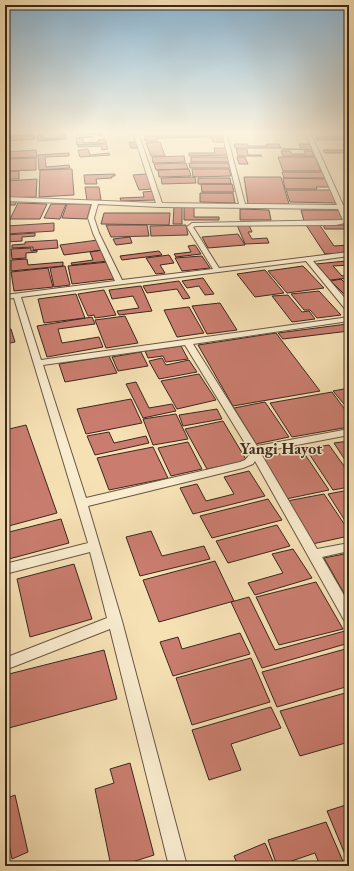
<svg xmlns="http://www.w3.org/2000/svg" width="354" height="871" font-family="'EB Garamond',serif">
	<rect width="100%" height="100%" fill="#f6e1b5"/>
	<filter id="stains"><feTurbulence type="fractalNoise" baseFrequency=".005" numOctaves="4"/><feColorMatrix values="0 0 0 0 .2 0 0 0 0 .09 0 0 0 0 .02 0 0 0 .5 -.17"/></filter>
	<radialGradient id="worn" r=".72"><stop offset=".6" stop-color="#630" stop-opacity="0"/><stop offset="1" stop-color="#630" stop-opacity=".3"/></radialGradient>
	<path fill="#ca7d6f" stroke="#39281f" d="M76,132H102V136H99L98,134L83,135V136L93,137L77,138Z
		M65,134L66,139L38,141L37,136L43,135V139L59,138V135Z
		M34,135L35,139L5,141V136Z
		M209,135H224L225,142H213L212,138H209Z
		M145,136H207L208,137L157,138V141H145Z
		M316,137H349V140H317Z
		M76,138H83L84,143L99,142L98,140L105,139L107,143L77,145Z
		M129,142H137L139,148H131Z
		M160,142L165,156H151L146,143Z
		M106,144L108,149L102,150L101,146L78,147V145Z
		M234,144H247L248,146H267L266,144H279L281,148H235Z
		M299,144H311L314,150L282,149H301Z
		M214,148H226L228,155L189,156V153H215Z
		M88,149L90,155L109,153L110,155L80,157L78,150Z
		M236,149H247L248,155H261L262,156H238Z
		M36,150L37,157L5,158V152Z
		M323,150H349V153H325Z
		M281,151H290L292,154H306L304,151H312L314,156H283Z
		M69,153V156L45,157L46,167L69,165L70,168L39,170L38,155Z
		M184,156L185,162L153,163L152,157Z
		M191,157H228L229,162H191Z
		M237,157H245L248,164H239Z
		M278,157H315L321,171H283Z
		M36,158V170L5,171V159Z
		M186,163L188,169L156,170L154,164Z
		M189,163H228L230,168H190Z
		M72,169L74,195L39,197L40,170Z
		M189,169L191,176L159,177L158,170Z
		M192,169H229L231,176L193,177Z
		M19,171V179H5V172Z
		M282,172H322L325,178H284Z
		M115,174V176H112V178L96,179L97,184H85L84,175Z
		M146,174L152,189L139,190L133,175Z
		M195,177L196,183L162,184L161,178Z
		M244,177H281L289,204H248Z
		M198,178H230L231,184H198Z
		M283,178L326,179L329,187H316L317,189H285Z
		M37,179L36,197L5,198V181Z
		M201,184H232L234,192H202Z
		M85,187H99L101,200L87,201Z
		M286,190H331L337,203L290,202Z
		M154,191L156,200L121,201L120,198L144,197L143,192Z
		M200,193H233L235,203L200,202Z
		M5,201H17L15,205H5Z
		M18,203L47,204L40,219H10Z
		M51,204H66L60,219L44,218Z
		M67,204H91L87,219L62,218Z
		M174,207H182V224H173Z
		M184,207H194V217H219V220H184Z
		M240,209L269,210L271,220H240Z
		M301,210H340L344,221H304Z
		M104,213H170L169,225L101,224Z
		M54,223V231L6,234L7,226Z
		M319,224L334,246L349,245V253L325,254L306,225Z
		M106,225H147L149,236L111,237Z
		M186,225L188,235L151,236L150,226Z
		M237,225H249L252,232H248L252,239L267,238L269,243L245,244Z
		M323,225H349V229H325Z
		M35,233V236L22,237V241L6,242V235Z
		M238,234L245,245L208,248L202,237Z
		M130,237L132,243L116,245L113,239Z
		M57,240L58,248L33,250V247L12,248V245L25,244V242Z
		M98,240L103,250L64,255L60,245Z
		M195,245L201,254L176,257L174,254L191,252L188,246Z
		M31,248V251L37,250V252L26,253V258L12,259L11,249Z
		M103,250L108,261L72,265L71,263L93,260L90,252Z
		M159,251L162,255L122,260L120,256Z
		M169,255L174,263L160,265L165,273L156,274L146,258Z
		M202,256L210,268L182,271L175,258Z
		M27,259L28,265L63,262V266L11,271V260Z
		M346,261L349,265L333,266L342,276L349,275V278L330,280L316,264Z
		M108,262L114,279L72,284L68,266Z
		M65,266L70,285L54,287L50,268Z
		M303,266L324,288L287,293L268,271Z
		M48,268L53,287L14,291L11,272Z
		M265,270L284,293L255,297L237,274Z
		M203,278L214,294L205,295L199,286L187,288L182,281Z
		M341,279L349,287V299L331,281Z
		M179,281L190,298L183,299L177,289L147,293L143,286Z
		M141,286L152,311L119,315L117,311L139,308L133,296L112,299L109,290Z
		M104,290L116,315L95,318L94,315L88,316L78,294Z
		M319,291L341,315L317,318L310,310H304L291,294Z
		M76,294L85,318L44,323L38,299Z
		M288,295L302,312L309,311L315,319L292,322L272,296Z
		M220,303L237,330L207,334L192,306Z
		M189,307L204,333L177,337L164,310Z
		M125,316L138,343L106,348L95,320Z
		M92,317L95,324L58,329L62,343L99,337L103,347L47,357L37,326Z
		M347,324L349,331L283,339L278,333Z
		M11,329L15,342L5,344V330Z
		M276,333L320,391L233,406L198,345Z
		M181,346L188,359L166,362L163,356L148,358L145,351Z
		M141,352L148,366L118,371L112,357Z
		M109,356L117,373L65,382L59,364Z
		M162,358L166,365L189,360L197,372L159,379L149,361Z
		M199,374L216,400L177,409L161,381Z
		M136,382L149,408L172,404L176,411L143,418L126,384Z
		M349,388V410L333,391Z
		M332,392L349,415V427L292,437L270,403Z
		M131,399L142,423L86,434L77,409Z
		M265,402L289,437L256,444L234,408Z
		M217,409L222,419L183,426L179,415Z
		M176,414L188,439L153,445L143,419Z
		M223,421L247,461L207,469L185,429Z
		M26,425L57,513L5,527V430Z
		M109,432L114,443L146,436L149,443L95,455L87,436Z
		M349,441V466L334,443Z
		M188,442L202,469L171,476L158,448Z
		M329,445L349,473V487L333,490L306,449Z
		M153,447L168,478L109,490L97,458Z
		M302,450L329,490L286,499L262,457Z
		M249,471L265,496L193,514L180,488L197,484L206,501L234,494L224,477Z
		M349,490V527L328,494Z
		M324,494L349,531V536L312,544L287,501Z
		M268,499L282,520L212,538L200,516Z
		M61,519L69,543L5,560V533Z
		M277,525L290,546L228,563L216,541Z
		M151,531L162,556L204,546L210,559L140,576L126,537Z
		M293,549L312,578L255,595L248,583L283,573L272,554Z
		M349,553V602L324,558Z
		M215,561L234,601L159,622L143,580Z
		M74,564L92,619L30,637L17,579Z
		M316,582L343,629L279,645L256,597Z
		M249,597L275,650L345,631L349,638V643L262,668L231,602Z
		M240,633L250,654L173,676L160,642L178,637L182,649Z
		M349,648V686L277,707L262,672Z
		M104,650L117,699L5,729V675Z
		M251,658L270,702L192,725L176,678Z
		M349,692V742L300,756L280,711Z
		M271,707L281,728L231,744L241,770L209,780L192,730Z
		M130,763L154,855L120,866H111L95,789L114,783L110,769Z
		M15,795L28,852L12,859L5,825V799Z
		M349,804V864L327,811Z
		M326,822L345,866H320L315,853L277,866L268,840Z
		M265,843L275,866H238L234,856Z"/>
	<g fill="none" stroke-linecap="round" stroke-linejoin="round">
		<defs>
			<path id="minor" d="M133,132H138L162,203L239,204L222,132H226L245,204L337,205L305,132H310L343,205H349V209H345L349,222L336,225L196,226L193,227L219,268L349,252V256L313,261L349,303V310H346L306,261L21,297L41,360L349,317V321L193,344L257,446L349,429V435L260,452L317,549L349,543V551L322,557L349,604V621L344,620L255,461L253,464L243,468L88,506L122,621L187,866H169L110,629L5,670V658L107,618L90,552L5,574V564L88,543L14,298L5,299V295L115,281L93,233L88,218L92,204L5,201V197L156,203ZM98,204L160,207L338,209L343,220L192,223L187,227L213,269L122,280L99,233L94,218ZM185,345L251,453L245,460L240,462L86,498L43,365Z"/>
		</defs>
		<use href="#minor" stroke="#685644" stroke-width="2"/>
		<use href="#minor" fill="#f9eccf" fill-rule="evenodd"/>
	</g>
	<linearGradient id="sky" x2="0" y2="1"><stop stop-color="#8bb7d5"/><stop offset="0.52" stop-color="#fbf2de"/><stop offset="1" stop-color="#fbf2de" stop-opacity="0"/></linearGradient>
	<rect width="354" height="254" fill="url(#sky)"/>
	<g text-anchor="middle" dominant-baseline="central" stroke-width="3" stroke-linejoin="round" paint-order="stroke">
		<g font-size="16" font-weight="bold" fill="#39281f" stroke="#f9eccf">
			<text x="281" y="448">Yangi Hayot</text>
		</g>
	</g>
	<rect width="354" height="871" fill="none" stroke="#f6e1b5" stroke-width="20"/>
	<rect x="6" y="6" width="342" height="859" fill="none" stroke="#39281f" stroke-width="2"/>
	<rect x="10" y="10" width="334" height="851" fill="none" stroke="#39281f"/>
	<rect width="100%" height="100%" filter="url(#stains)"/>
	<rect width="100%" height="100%" fill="url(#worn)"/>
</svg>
